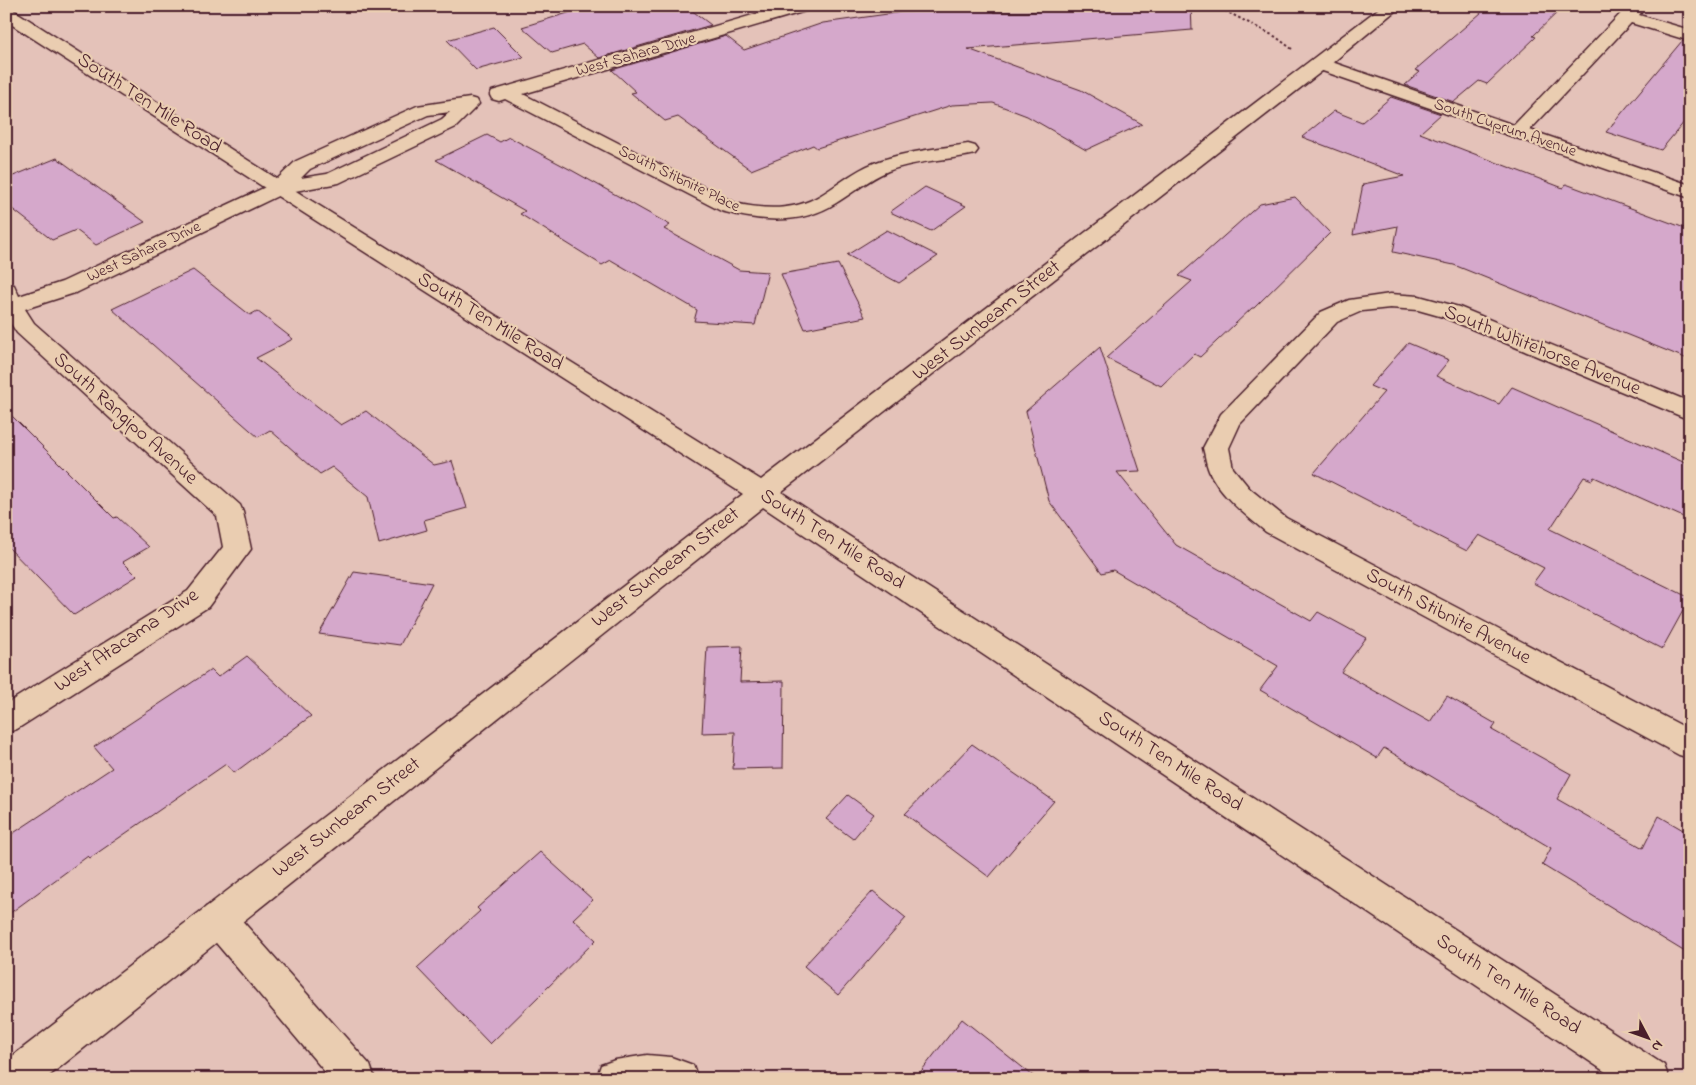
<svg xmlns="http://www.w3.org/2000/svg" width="1696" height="1085" font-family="'Indie Flower',sans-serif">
	<rect width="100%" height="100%" fill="#e4c2b9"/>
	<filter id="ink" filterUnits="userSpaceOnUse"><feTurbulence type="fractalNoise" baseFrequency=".02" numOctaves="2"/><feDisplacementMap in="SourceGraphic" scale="10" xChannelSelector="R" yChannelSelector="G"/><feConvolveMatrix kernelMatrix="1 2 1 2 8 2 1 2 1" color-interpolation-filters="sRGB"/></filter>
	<g filter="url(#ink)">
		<path fill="#d5a8cb" stroke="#4a1f2b" d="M591,6H686L711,25L599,58L583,44L552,53L522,27Z
			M1093,6H1191L1192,30L968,49L1081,90L1142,124L1086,150L1027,116L993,103L952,105L817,148L813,145L751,170L678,117L665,121L631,93L636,92L612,70L726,36L744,50L823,23L902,12L992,9L993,12H1026Z
			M1489,6H1564L1533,36L1536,37L1487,84L1479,81L1454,102L1405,85L1420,72L1415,70Z
			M494,27L524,57L476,70L447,40Z
			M1682,41L1690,43V115L1661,150L1606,132Z
			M1391,97L1441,114L1420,133L1563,188L1566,184L1690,230V360L1454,265L1393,252L1398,226L1353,235L1363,184L1404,176L1302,137L1334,111L1362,122Z
			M487,135L500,142L509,137L573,171L670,225L664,229L739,270L768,272L755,325L694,321L697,310L611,260L602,265L520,214L525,211L436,160Z
			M57,158L145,222L96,245L76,230L52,240L6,204V179Z
			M925,187L966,206L931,231L890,212Z
			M1295,197L1330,233L1254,308H1252L1200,357L1194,354L1161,386L1106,358L1192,281L1179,276L1260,204Z
			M887,230L938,256L899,283L847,255Z
			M838,264L865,317L805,329L781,274Z
			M193,270L250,315L257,311L293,339L256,358L341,425L366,411L434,465L452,461L467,508L424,520L427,530L379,544L368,497L332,467L320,474L270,430L258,437L112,309Z
			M1408,343L1449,360L1436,376L1499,404L1512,387L1690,465V520L1594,477L1592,480L1584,477L1550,529L1690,598L1662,649L1533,583L1544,568L1479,535L1467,551L1314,473L1384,392L1370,386Z
			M1100,347L1140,471L1117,472L1176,545L1311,621L1318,612L1366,638L1341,672L1430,722L1447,696L1496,724L1492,730L1571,774L1557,799L1643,848L1659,816L1690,834V955L1542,865L1551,848L1384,748L1377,758L1260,690L1278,666L1113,570L1102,573L1049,501L1026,411Z
			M6,410L114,518L117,517L149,547L123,562L137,576L74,615L6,545Z
			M354,572L432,583L400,645L319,634Z
			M742,646L740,682L784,681L783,768L733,769L735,732L702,733L707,647Z
			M247,656L311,716L234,773L226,764L90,858L88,856L6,916V838L112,768L94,747L211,670L218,677Z
			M972,744L1054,801L989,877L905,814Z
			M848,795L874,814L853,839L826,819Z
			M540,852L593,900L573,919L596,940L490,1044L417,968L480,911L477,908Z
			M873,891L906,918L838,995L804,966Z
			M962,1019L1037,1079H915Z"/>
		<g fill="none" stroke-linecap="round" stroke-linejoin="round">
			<defs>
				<path id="minor" d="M784,6H811L809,10L523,94L735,203C764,210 795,211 821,195C839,184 854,171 874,163C904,151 937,149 968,144L975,146L978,150L975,154C946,161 916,160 888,171C869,179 854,192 836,203C800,226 759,221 721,211L505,99L499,101L492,99L490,95L492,91Z
					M1628,6H1646L1639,15L1690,30V41L1631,23L1530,130L1690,185V198L1314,68L1311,64L1314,60L1320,59L1326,60L1514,125Z
					M470,98L477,100L479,104L456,127L339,183L284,193L78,292L25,309L34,323L240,505L243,512L251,549L208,607L17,729L6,733V704L188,591L223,547L217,516L17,333L6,316V283L14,285L19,296L62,282L272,184L296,161L417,106ZM450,112L442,119L327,174L301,178L310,169L428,115Z
					M1390,294L1419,296L1459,307L1690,402V420L1443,317L1418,310L1390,308L1362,311L1337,322L1240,424L1229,448L1233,468L1250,489L1286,518L1690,730V758L1679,755L1266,532C1246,515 1221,497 1209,471C1206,464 1205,455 1203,448L1221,414L1321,312L1349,300Z
					M218,902L230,907L370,1065L375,1079H331L206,931L200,919L206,907Z
					M647,1055L671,1057L693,1065L698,1079H596L601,1065L615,1060Z"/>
				<path id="tertiary" d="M1382,6H1401L1326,68L781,492L1664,1065L1669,1079H1616L763,507L45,1079H6V1061L743,494L296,208L6,21V8L12,9L310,200L761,480Z"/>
			</defs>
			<use href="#minor" stroke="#4a1f2b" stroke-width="3"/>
			<use href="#tertiary" stroke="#4a1f2b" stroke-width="3"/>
			<path stroke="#4a1f2b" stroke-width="2" stroke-dasharray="2.5 2.5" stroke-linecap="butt" d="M1216,6L1276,37L1292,49"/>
			<use href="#minor" fill="#eacdb1" fill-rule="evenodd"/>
			<use href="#tertiary" fill="#eacdb1" fill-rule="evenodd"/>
		</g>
	</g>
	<g text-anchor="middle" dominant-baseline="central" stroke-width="4.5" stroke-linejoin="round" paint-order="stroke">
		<g font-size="16" fill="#4a1f2b" stroke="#eacdb1">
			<text transform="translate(636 55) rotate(-16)">West Sahara Drive</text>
			<text transform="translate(1505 128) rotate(19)">South Cuprum Avenue</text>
			<text transform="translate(679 179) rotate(26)">South Stibnite Place</text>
			<text transform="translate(144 252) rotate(-25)">West Sahara Drive</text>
		</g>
		<g font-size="20" fill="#4a1f2b" stroke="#eacdb1">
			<text transform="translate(149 104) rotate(33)">South Ten Mile Road</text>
			<text transform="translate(987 321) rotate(-38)">West Sunbeam Street</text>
			<text transform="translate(490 322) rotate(32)">South Ten Mile Road</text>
			<text transform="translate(1542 351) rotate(22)">South Whitehorse Avenue</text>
			<text transform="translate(125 419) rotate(42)">South Rangipo Avenue</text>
			<text transform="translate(832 540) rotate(33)">South Ten Mile Road</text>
			<text transform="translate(666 568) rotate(-38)">West Sunbeam Street</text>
			<text transform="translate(1448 617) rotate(28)">South Stibnite Avenue</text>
			<text transform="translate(127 641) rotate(-34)">West Atacama Drive</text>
			<text transform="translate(1170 762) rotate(33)">South Ten Mile Road</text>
			<text transform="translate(347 818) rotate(-38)">West Sunbeam Street</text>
			<text transform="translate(1508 985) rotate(33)">South Ten Mile Road</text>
		</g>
	</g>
	<rect width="1696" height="1085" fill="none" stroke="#eacdb1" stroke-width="25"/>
	<rect x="12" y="12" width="1671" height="1060" fill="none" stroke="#4a1f2b" stroke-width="2" filter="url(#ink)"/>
	<g transform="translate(1648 1038) rotate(131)" stroke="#eacdb1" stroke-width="4" paint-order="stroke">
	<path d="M0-4L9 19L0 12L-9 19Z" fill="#4a1f2b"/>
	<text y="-8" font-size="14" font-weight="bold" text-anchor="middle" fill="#4a1f2b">N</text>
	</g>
</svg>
